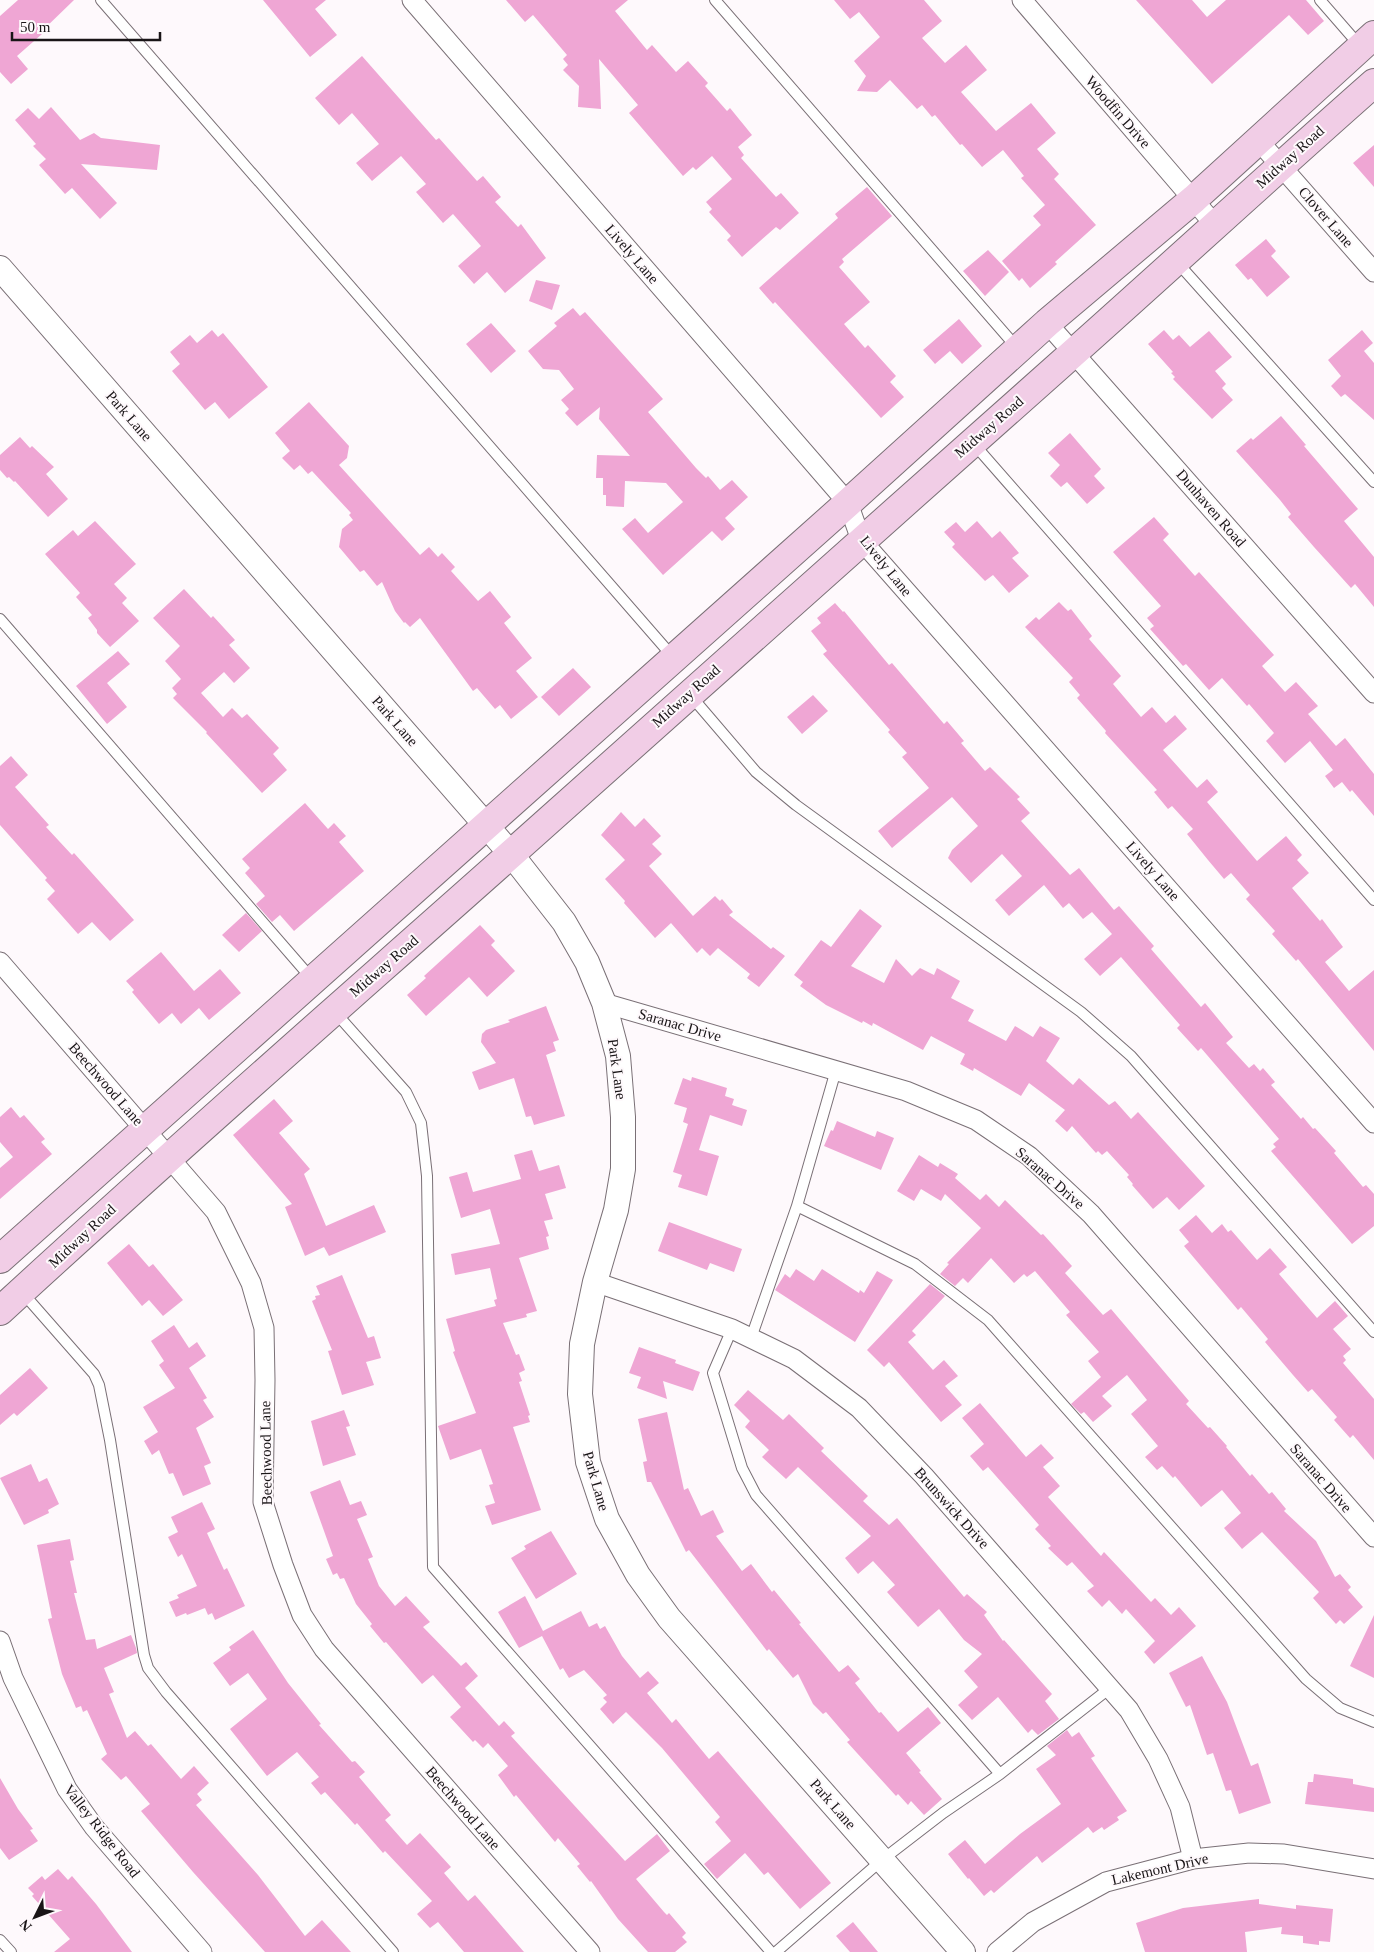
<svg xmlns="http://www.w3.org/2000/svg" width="1374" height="1952" font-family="'Times New Roman',serif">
	<rect width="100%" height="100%" fill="#fef9fc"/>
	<path fill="#efa6d4" d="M18,0H74L41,32L42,34L17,56L28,69L11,84L0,72V16Z
		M263,0H326L315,9L337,35L310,57Z
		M506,0H628L615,11L647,50L652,45L676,72L688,61L708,83L705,86L727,111L730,108L752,135L738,147L744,155L741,158L776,197L781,193L799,213L780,230L776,227L742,257L727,240L731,236L709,212L712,209L706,202L732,179L712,156L696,170L693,167L683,176L629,113L638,105L599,59L601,109L578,107L579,86L563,70L568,65L563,59L567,55L533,15L525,22Z
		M834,0H924L942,21L922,38L945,63L966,45L987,70L961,92L996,131L1031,103L1056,133L1037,149L1059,174L1054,179L1096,225L1055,262L1057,264L1030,288L1022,278L1019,281L1002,261L1041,225L1033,216L1045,205L1021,178L1024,176L1003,150L982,167L962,144L960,145L935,115L932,117L922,105L917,109L890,80L877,92L857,91L866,76L854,61L880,37L859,12L850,19Z
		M1136,0H1192L1207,17L1226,0H1306L1324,21L1308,35L1289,15L1212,84Z
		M362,56L436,140L439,138L477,181L483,176L501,197L495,202L518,227L521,224L546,258L505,293L487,272L474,284L458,266L481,246L453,214L443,223L416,192L426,184L401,156L372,181L356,163L379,144L352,113L339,125L315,98Z
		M51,107L80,140L94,133L101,138L160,145L157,170L81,164L117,203L100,219L72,188L65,194L39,165L46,159L33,146L36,144L15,120L28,108L39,119Z
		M1374,145V187L1353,163Z
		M867,187L892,216L842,259L844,262L839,267L870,302L844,324L865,348L868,345L896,376L890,382L904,397L881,418L775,302L773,304L759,288L838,218L835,214Z
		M1266,239L1276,251L1271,256L1290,277L1267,297L1251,278L1248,280L1235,265Z
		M988,250L1009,272L985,296L963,271Z
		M536,280L560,285L552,310L529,301Z
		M573,308L580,316L585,312L663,399L648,412L696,468L706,478L708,476L720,490L732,480L748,497L725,518L735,529L722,541L712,531L663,575L622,529L635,518L648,533L683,502L666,483L625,481L624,507L606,506V495H603V478H596L597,455L630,456L599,419L600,407L577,426L565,413L569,409L561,400L574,389L559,370L543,369L528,351L557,326L554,323Z
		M959,319L982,346L962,364L950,351L935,364L923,350Z
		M491,323L516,351L491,373L466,344Z
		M212,330L218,337L223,333L268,387L229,419L215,402L205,410L172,371L180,364L170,352L190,335L197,343Z
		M1164,330L1173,340L1179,335L1190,347L1209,331L1232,357L1215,371L1226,384L1222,388L1233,400L1212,419L1173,379L1175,377L1171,373L1173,372L1148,344Z
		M1362,330L1373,343L1364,351L1374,363V420L1345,394L1341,397L1331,386L1341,376L1328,360Z
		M309,402L349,446L347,458L339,465L420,555L429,547L438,557L442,553L455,567L451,571L478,601L490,591L511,617L504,623L532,658L516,671L538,697L511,719L500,705L495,709L477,688L473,691L420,618L410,627L405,622L404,623L395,611L382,582L377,586L364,570L360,572L339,547L342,529L353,520L349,515L351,513L312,471L308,474L300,465L294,470L282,458L290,451L275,433Z
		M1281,416L1306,445L1304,446L1358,509L1344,521L1374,557V607L1355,584L1351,588L1314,547L1288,517L1291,514L1280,500L1236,451L1251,438L1253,440Z
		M1070,433L1101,469L1094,476L1105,488L1087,504L1067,482L1061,487L1050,476L1060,465L1048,453Z
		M20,437L30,448L32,446L54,467L46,474L68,499L48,517L15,481L14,482L9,477L7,478L0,470V455Z
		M1154,517L1169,534L1163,540L1195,576L1199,572L1274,655L1262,666L1285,692L1296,682L1318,706L1308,714L1336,746L1345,738L1374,774V816L1352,790L1350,792L1342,782L1334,788L1325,776L1333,770L1310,741L1285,763L1266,741L1274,733L1249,704L1247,706L1222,678L1209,690L1186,664L1183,666L1150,629L1154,626L1147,618L1161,606L1113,552Z
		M95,521L136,564L114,584L127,598L122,603L139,621L110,647L97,633V630L88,618L92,615L76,597L80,593L45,554L73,530L78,536Z
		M977,521L992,538L1000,531L1019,553L1012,558L1029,576L1009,593L993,575L985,581L952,547L955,544L944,532L956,522L965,532Z
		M184,589L211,618L213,616L235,640L229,645L250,668L234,683L224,672L201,693L223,717L232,708L242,718L247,714L279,748L273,754L287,770L262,793L206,733L207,732L173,698L177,694L172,688L181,679L165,661L180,646L153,618Z
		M1059,602L1068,611L1071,609L1092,636L1089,639L1121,676L1113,684L1141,717L1152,707L1166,723L1175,715L1187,729L1163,750L1197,788L1207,779L1218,792L1207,802L1257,861L1286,836L1302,855L1297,860L1309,873L1292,888L1320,921L1322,919L1343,947L1325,962L1349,991L1374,970V1051L1298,959L1296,961L1272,934L1275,931L1246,899L1250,895L1231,873L1224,879L1208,860L1187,834L1193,829L1172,806L1168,809L1154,792L1157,790L1105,733L1106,731L1077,698L1080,695L1069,682L1073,678L1025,627L1036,617L1039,620Z
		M835,603L843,612L844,611L889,665L892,663L944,724L947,721L964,741L961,743L985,771L990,767L1020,797L1017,799L1030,813L1021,821L1070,875L1079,868L1114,910L1119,906L1154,946L1151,949L1201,1007L1205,1003L1233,1037L1226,1043L1249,1068L1254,1064L1260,1071L1263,1068L1275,1082L1271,1085L1301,1119L1303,1117L1313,1129L1315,1128L1336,1151L1334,1153L1363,1187L1366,1185L1374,1194V1226L1352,1244L1271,1151L1276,1147L1273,1144L1279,1139L1201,1048L1198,1051L1177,1028L1180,1025L1121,957L1100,976L1084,959L1112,934L1092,912L1083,919L1069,903L1063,908L1044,885L1009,916L995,900L1022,876L1002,854L971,883L948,858L952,850L978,826L952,797L892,848L878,831L929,788L902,757L907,753L888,732L890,730L823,654L827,651L811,631L821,623L817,618Z
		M118,651L130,664L107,683L127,707L107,724L76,686Z
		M573,668L591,687L559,716L541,697Z
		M813,695L828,711L802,734L787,717Z
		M11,756L28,775L15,787L49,825L46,827L72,855L74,853L134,920L110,941L92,922L78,934L47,899L55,891L45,880L47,878L0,825V766Z
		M305,803L328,829L334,823L346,836L339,842L364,871L294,931L280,915L272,922L256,904L265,896L245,873L250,868L242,859Z
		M621,812L635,827L644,818L661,836L652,844L662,854L649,866L693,916L715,896L720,901L722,899L733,912L729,915L771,949L773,947L785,956L759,987L747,978L750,974L718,948L710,956L702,948L697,953L671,923L655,938L624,903L625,901L605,879L625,860L601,835Z
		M860,909L882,926L851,966L884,983L896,959L912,976L920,968L934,975L937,968L960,981L951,998L974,1010L968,1021L1006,1041L1015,1026L1033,1037L1040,1026L1060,1038L1046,1061L1073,1085L1079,1078L1109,1105L1115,1101L1131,1119L1138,1112L1205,1186L1179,1210L1167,1197L1153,1209L1132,1185L1133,1184L1127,1177L1129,1175L1107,1151L1102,1155L1098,1151L1096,1153L1072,1126L1067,1132L1055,1121L1065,1110L1029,1083L1021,1096L974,1068L973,1071L960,1064L965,1054L931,1036L923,1050L873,1023L872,1026L863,1021L862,1023L826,1005L800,986L803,982L794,975L821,940L831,947Z
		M246,913L262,931L239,952L222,935Z
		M480,925L495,941L491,945L515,971L487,997L469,977L426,1016L407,995L426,978L424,976Z
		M161,952L194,991L220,969L241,993L209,1020L199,1008L181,1024L172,1013L159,1024L132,992L134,990L126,981Z
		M546,1006L559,1040L553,1042L556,1051L546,1055L565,1116L534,1125L531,1116L526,1117L514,1078L479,1090L472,1072L496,1063L481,1042L482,1034L486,1030L510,1022L508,1020Z
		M692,1077L727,1088L725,1096L734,1099L732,1105L747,1110L742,1126L710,1115L699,1150L719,1156L707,1196L678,1187L682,1175L673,1172L688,1124L683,1122L687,1108L674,1104L683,1078L691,1081Z
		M274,1099L293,1121L279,1133L310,1169L304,1174L326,1226L374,1205L386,1232L329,1256L324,1247L305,1256L285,1207L292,1204L233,1135Z
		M11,1107L20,1118L24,1115L45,1139L41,1142L52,1154L0,1199V1168L13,1157L0,1142V1117Z
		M837,1121L875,1137L877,1131L894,1138L881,1170L824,1146L831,1130L833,1131Z
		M532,1150L539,1171L559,1165L566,1188L545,1194L553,1219L544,1221L549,1236L546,1237L549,1249L519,1258L537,1311L526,1314L527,1317L503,1323L516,1355L519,1354L525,1370L519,1373L522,1381L519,1382L530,1415L528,1416L530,1422L513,1427L541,1510L492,1525L485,1506L495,1503L489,1485L493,1484L481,1449L450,1460L438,1426L476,1413L453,1352L455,1351L446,1319L496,1306L494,1300L497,1299L490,1268L455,1275L451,1254L500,1244L490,1209L461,1218L449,1177L467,1172L473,1192L521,1179L514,1155Z
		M919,1155L938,1167L940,1163L958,1174L955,1178L980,1200L986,1194L999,1207L1005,1200L1041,1235L1043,1234L1072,1266L1065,1273L1103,1315L1111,1309L1189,1401L1186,1404L1208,1428L1210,1427L1227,1446L1226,1447L1250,1476L1252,1474L1269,1494L1272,1492L1286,1509L1284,1511L1316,1541L1335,1577L1340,1574L1351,1587L1348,1590L1363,1607L1344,1624L1340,1620L1336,1624L1313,1598L1319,1592L1262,1532L1242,1549L1224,1528L1241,1513L1222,1490L1201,1507L1175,1476L1173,1478L1162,1466L1157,1470L1145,1457L1158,1446L1131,1414L1147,1400L1127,1375L1102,1396L1112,1406L1093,1422L1084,1412L1081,1414L1071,1404L1101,1377L1088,1361L1099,1352L1066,1315L1070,1312L1035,1271L1027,1277L1024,1274L1014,1283L991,1258L968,1283L963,1278L955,1286L940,1274L949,1264L947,1263L981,1228L945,1194L941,1201L921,1189L914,1201L897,1191Z
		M1196,1215L1212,1233L1222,1224L1228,1232L1231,1230L1257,1260L1270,1248L1287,1267L1279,1274L1317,1318L1335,1301L1348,1316L1333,1329L1351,1349L1343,1356L1346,1360L1343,1363L1374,1399V1460L1353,1435L1350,1438L1334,1420L1337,1417L1312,1389L1308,1392L1293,1375L1265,1342L1268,1339L1241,1307L1238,1310L1184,1246L1189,1242L1179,1230Z
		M669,1222L742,1249L734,1272L710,1263L707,1270L658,1251Z
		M129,1244L149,1267L153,1264L183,1300L163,1316L149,1300L142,1306L107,1263Z
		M796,1269L814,1281L822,1269L859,1293L860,1290L864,1293L877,1271L893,1280L855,1342L775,1290L785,1274L790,1278Z
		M342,1275L368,1338L374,1336L381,1358L366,1362L374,1385L342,1395L328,1351L332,1350L312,1301L316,1299L315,1296L320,1295L316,1286Z
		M930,1284L945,1296L912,1331L916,1335L908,1342L933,1370L944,1360L958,1376L945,1386L962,1405L941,1422L889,1362L884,1367L867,1350Z
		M174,1325L189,1348L197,1342L206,1356L189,1368L207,1398L203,1400L214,1417L196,1428L211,1463L204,1466L211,1484L183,1496L173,1473L169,1474L159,1450L152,1455L144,1441L158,1432L143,1407L175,1388L159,1365L164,1361L151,1341Z
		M639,1347L676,1360L675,1363L700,1372L693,1391L663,1381L667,1399L637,1388L641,1377L629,1373Z
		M30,1368L48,1388L17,1416L14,1413L0,1425V1395Z
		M748,1390L783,1420L789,1414L824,1448L821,1451L868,1496L863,1501L889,1525L897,1518L964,1597L967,1594L987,1612L984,1615L1003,1641L1004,1640L1052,1694L1045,1701L1059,1719L1038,1735L1032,1729L1028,1733L998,1697L972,1720L958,1705L978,1687L964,1671L982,1654L964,1640L939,1609L918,1627L887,1592L895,1585L873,1561L858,1574L845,1558L871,1536L798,1467L786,1479L762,1457L769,1450L745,1427L750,1421L734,1405Z
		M980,1403L1026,1457L1041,1444L1054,1458L1043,1467L1060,1486L1048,1497L1101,1556L1104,1552L1151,1602L1155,1598L1171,1615L1179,1607L1196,1626L1154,1664L1144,1652L1155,1641L1126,1609L1122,1614L1109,1600L1102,1607L1087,1591L1094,1586L1072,1562L1067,1566L1048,1548L1051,1546L1035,1529L1039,1525L988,1467L983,1471L970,1456L984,1444L962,1418Z
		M344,1410L350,1426L346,1427L356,1455L323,1466L311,1421Z
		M667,1412L684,1490L688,1488L701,1516L713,1510L724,1532L716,1536L742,1571L751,1564L772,1592L774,1590L801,1623L799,1624L839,1672L848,1665L860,1679L855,1683L879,1713L881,1712L898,1732L928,1707L941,1723L906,1753L921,1771L919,1772L942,1799L924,1815L911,1801L908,1805L898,1794L896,1796L847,1742L850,1740L826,1712L823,1714L813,1704L798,1674L793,1678L769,1649L767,1651L689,1550L686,1552L651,1482H647L643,1462L647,1461L638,1419Z
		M31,1464L39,1482L47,1478L59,1504L48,1510L49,1513L24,1525L0,1478Z
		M340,1480L350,1505L361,1501L367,1515L357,1519L373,1557L368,1559L379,1586L395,1606L406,1596L430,1622L423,1627L461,1666L466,1662L478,1676L465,1688L499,1726L504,1721L515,1733L511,1736L625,1861L657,1834L670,1851L636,1879L664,1912L667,1915L669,1913L686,1933L682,1937L687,1942L675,1952H648L618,1919L591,1881L590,1882L577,1866L580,1864L558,1838L555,1842L516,1795L514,1797L498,1775L508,1766L488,1743L483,1748L475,1740L473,1742L450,1717L461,1707L433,1675L422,1684L386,1642L384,1643L370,1626L372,1624L356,1604L344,1578L340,1579L337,1573L333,1575L326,1559L333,1556L310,1492Z
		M202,1502L215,1529L207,1533L224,1570L227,1568L245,1606L215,1620L212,1613L208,1615L205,1608L187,1615L186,1613L176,1617L169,1602L179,1598L177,1595L197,1586L182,1554L178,1557L168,1537L178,1532L171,1517Z
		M551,1531L577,1574L536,1599L511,1558L526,1549L524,1546Z
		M70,1539L74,1560L70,1561L77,1593H74L86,1640L95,1639L97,1649L131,1635L136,1648L137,1653L104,1668L114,1692L109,1694L127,1738L135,1731L148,1746L151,1744L181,1779L194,1766L209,1783L197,1794L202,1800L196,1805L258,1875L305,1936L322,1920L351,1952H265L193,1872L141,1811L150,1804L126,1776L121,1780L101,1759L107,1754L87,1710L83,1712L81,1706L76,1708L62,1674L48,1619L52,1618L37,1545Z
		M525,1596L543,1631L581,1611L589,1627L597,1623L600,1629L605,1626L622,1656L640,1678L648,1671L659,1683L647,1693L672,1723L676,1719L709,1759L718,1751L831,1883L800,1909L768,1872L764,1875L745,1853L717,1879L704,1864L731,1841L715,1822L720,1817L662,1748L626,1712L613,1724L600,1709L607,1702L603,1698L607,1695L584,1670L569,1678L563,1668L560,1670L542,1636L519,1648L498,1612Z
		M1374,1615V1678L1350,1666Z
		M253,1630L288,1683L321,1724L319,1725L352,1762L355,1761L365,1772L359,1777L391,1815L385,1820L407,1845L420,1833L451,1867L444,1873L468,1901L475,1895L524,1952H464L438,1922L430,1928L417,1914L432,1901L385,1851L383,1853L357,1823L355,1825L325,1792L321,1795L311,1783L319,1777L297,1752L267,1776L230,1729L267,1699L248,1673L230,1686L213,1663L231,1650L229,1647Z
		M1202,1656L1227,1702L1251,1766L1258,1763L1271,1803L1239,1814L1231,1790L1226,1791L1213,1753L1207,1755L1190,1705L1186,1707L1169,1673Z
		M1067,1730L1072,1737L1079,1732L1095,1756L1091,1758L1127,1811L1117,1817L1119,1820L1104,1830L1102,1827L1093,1833L1088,1827L1042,1863L1037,1856L994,1893L991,1890L984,1896L969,1878L968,1879L948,1854L965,1840L985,1864L1020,1834L1061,1804L1036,1769L1056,1755L1047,1746Z
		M1314,1774L1353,1779V1784L1374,1788V1812L1305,1804L1308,1782H1313Z
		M0,1778L18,1809L33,1829L30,1830L38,1841L9,1860L0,1848Z
		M58,1869L68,1880L72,1876L96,1904L132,1952H54L70,1939L32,1896L34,1894L28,1888L42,1876L45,1880Z
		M1259,1899V1904L1296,1909V1905L1333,1909L1330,1942L1319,1941V1945L1303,1943V1936L1281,1934L1282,1927L1245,1932L1247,1952H1145L1136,1923L1183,1908Z
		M853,1922L878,1952H850L836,1936Z"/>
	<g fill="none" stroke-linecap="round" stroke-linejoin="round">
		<defs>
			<path id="service" d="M101,0L673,657
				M715,0L1018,349
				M1320,0L1360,46
				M1176,261L1374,482
				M973,443L1374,900
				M0,619L312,979
				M691,696L756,772L796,805L1081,1012L1131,1056L1374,1332
				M334,1011L406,1092L421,1123L427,1176L433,1567L771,1952
				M797,1206L836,1070
				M22,1292L94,1374L99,1385L110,1440L144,1655L148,1668L166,1692L393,1952
				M732,1329L713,1373L742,1468L756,1495L1000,1774
				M751,1338L797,1206L915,1264L988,1320L1306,1679L1340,1708L1374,1722
				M0,1940L11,1952
				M776,1952L882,1860L943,1813L1000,1774L1110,1688"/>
			<path id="minor" d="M412,0L848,503L861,540L1374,1123
				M1022,0L1215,225
				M1258,140L1374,272
				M1047,323L1374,693
				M0,962L216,1212L251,1283L264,1328L265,1380L263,1502L283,1565L302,1615L324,1649L590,1952
				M604,1003L906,1091L976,1120L1029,1156L1091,1214L1374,1537
				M595,1282L732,1329L794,1359L859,1408L924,1476L1129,1710L1158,1759L1180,1807L1193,1859
				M0,1641L13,1678L67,1789L94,1827L202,1952
				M997,1952L1033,1922L1106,1882L1193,1859L1249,1853L1284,1854L1374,1869"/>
			<path id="tertiary" d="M0,268L511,854L564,922L587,962L604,1003L618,1056L623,1117V1169L616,1210L595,1282L582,1344L580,1394L588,1462L607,1519L638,1575L669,1618L963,1952"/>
			<path id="secondary" d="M0,1259L848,503L1047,323L1194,199L1374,35
				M0,1311C168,1156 340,1006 511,854C697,688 884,521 1071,355C1172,265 1272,173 1374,83"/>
		</defs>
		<use href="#service" stroke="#7a7076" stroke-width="12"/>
		<use href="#minor" stroke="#7a7076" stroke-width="21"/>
		<use href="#tertiary" stroke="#7a7076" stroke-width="26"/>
		<use href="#secondary" stroke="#7a7076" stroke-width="30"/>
		<use href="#service" stroke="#fff" stroke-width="10"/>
		<use href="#minor" stroke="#fff" stroke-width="19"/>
		<use href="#tertiary" stroke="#fff" stroke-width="24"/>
		<use href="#secondary" stroke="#f1cde6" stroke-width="28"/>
	</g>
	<g text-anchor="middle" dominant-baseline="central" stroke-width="4" stroke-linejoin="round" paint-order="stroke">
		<g font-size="15" fill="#191517" stroke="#fef9fc">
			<text transform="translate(1118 112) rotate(49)">Woodfin Drive</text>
			<text transform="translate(1290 157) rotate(-42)">Midway Road</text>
			<text transform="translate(1326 217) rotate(49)">Clover Lane</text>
			<text transform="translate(632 254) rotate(49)">Lively Lane</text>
			<text transform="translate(129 416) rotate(49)">Park Lane</text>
			<text transform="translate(989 427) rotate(-41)">Midway Road</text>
			<text transform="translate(1211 508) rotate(49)">Dunhaven Road</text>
			<text transform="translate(886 566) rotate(51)">Lively Lane</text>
			<text transform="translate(686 696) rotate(-42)">Midway Road</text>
			<text transform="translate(395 721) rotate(49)">Park Lane</text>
			<text transform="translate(1153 871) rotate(49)">Lively Lane</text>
			<text transform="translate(384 966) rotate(-41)">Midway Road</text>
			<text transform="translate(680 1025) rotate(16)">Saranac Drive</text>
			<text transform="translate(617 1069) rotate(82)">Park Lane</text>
			<text transform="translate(106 1084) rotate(49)">Beechwood Lane</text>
			<text transform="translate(1050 1178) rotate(41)">Saranac Drive</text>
			<text transform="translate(82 1236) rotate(-43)">Midway Road</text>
			<text transform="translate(266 1453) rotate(-91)">Beechwood Lane</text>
			<text transform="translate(1321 1478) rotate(49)">Saranac Drive</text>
			<text transform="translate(596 1481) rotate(74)">Park Lane</text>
			<text transform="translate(952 1508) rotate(48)">Brunswick Drive</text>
			<text transform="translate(833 1804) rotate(49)">Park Lane</text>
			<text transform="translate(463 1808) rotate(49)">Beechwood Lane</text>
			<text transform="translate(102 1831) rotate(52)">Valley Ridge Road</text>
			<text transform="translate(1160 1869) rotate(-13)">Lakemont Drive</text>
		</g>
	</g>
	<g transform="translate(35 1917) rotate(228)" stroke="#fef9fc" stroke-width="4" paint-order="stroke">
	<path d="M0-4L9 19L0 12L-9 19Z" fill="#191517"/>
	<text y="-8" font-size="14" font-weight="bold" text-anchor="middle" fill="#191517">N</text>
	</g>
	<path d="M12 32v8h148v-8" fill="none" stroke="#191517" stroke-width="2.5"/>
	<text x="20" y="32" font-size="15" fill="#191517" stroke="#fef9fc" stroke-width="4" paint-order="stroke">50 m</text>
</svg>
